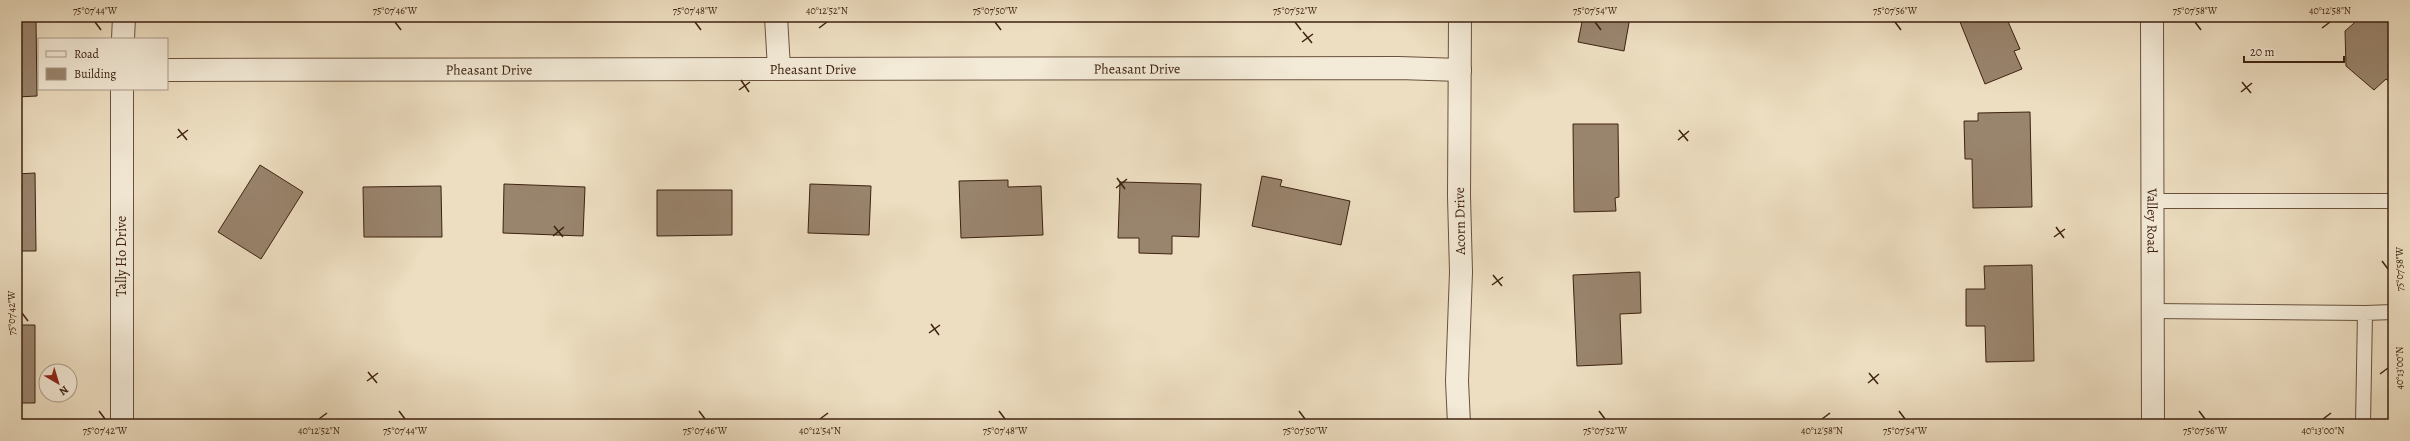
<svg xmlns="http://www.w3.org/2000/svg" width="2410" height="441" font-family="Alegreya,serif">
	<rect width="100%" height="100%" fill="#eddec1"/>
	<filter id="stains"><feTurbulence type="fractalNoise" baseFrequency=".005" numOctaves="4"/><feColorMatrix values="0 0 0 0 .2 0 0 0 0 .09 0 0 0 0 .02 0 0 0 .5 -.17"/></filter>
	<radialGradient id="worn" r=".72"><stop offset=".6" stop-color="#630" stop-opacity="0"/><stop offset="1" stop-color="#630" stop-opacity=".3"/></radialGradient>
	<path fill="#99846d" stroke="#3e2211" d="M1583,17H1630L1624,51L1578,42Z
		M1958,17H2006L2020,49L2014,51L2022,69L1985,84Z
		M2361,17H2387L2393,22V85L2386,79L2374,90L2346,66L2345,31Z
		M17,20H36L37,96L17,97Z
		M2030,112L2032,207L1973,208L1972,159H1965L1964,121H1978V113Z
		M1573,124H1618L1619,197L1615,198L1616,211L1574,212Z
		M260,165L303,192L261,259L218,232Z
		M35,173L36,251H17V174Z
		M1262,176L1282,180L1280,186L1350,201L1341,245L1252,226Z
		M1008,180V187L1041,186L1043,235L961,238L959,181Z
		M1120,182L1201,184L1199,237L1172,236V254L1139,253V238H1118Z
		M504,184L585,187L583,236L503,233Z
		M810,184L871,186L869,235L808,233Z
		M441,186L442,237H364L363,187Z
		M657,190H732V235L657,236Z
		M2032,265L2034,361L1986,362L1985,326H1966V289H1985L1984,266Z
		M1640,272L1641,313L1620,314L1622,364L1577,366L1573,275Z
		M17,325H35V403H17Z
		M2022,420V424H1980Z"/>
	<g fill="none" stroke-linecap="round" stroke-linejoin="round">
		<defs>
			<path id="service" d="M2152,201H2393
				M2153,311L2365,313L2363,424
				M2365,313L2393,312"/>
			<g id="minor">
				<path d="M776,17L779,68"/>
				<path d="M123,39L124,17"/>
				<path id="s1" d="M167,70L1399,68L1460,70"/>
				<path d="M122,424V89"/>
				<path d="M1459,424L1457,381L1461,272L1459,196L1460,17"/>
			</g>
			<g id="tertiary">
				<path id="s2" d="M2152,17L2153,424"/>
			</g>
		</defs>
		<use href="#service" stroke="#6a513d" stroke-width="16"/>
		<use href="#minor" stroke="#6a513d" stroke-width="24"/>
		<use href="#tertiary" stroke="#6a513d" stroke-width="24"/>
		<use href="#service" stroke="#f3ead7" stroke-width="14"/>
		<use href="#minor" stroke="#f3ead7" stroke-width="22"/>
		<use href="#tertiary" stroke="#f3ead7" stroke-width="22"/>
	</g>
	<path fill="none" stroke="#3e2211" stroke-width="1.5" d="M95,22L101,30M395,22L401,30M695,22L701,30M995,22L1001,30M1295,22L1301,30M1595,22L1601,30M1895,22L1901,30M2195,22L2201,30M819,28L827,22M2322,28L2330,22M1303,32L1312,43M1302,42L1313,34M741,80L749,92M2242,82L2251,93M739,90L750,82M2241,92L2252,83M178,129L187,140M1679,130L1688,141M177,138L188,130M1678,140L1689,131M1117,178L1125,189M1116,188L1127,179M554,226L563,237M2056,227L2064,238M553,236L564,227M2054,237L2065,229M2382,261L2388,269M1493,275L1502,286M1492,285L1503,277M22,313L28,321M931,324L939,335M929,333L940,325M368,372L377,383M1869,373L1878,384M2380,374L2388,368M367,381L378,373M1868,383L1879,374M99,411L105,419M399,411L405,419M699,411L705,419M999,411L1005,419M1299,411L1305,419M1599,411L1605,419M1899,411L1905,419M2199,411L2205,419M319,419L327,413M820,419L828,413M1822,419L1830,413M2323,419L2331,413"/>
	<g text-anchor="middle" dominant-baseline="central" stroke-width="3" stroke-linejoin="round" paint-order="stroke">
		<g font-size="14" fill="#3e2211" stroke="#f3ead7">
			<text stroke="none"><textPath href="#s1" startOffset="646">Pheasant Drive</textPath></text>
			<text stroke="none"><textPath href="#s1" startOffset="970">Pheasant Drive</textPath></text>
			<text stroke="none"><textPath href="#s1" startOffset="322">Pheasant Drive</textPath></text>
			<text transform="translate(1460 221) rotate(-91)">Acorn Drive</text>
			<text stroke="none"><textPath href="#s2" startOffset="204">Valley Road</textPath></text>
			<text transform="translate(121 256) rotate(-90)">Tally Ho Drive</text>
		</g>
	</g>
	<rect width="2410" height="441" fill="none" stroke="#eddec1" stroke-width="44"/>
	<rect x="38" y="38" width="130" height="52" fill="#f3ead7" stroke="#ab9a88"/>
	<rect x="46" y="51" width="20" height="6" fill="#f3ead7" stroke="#ab9a88"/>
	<text x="74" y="58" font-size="12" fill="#3e2211">Road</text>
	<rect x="46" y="68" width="20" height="12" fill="#99846d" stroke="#ab9a88"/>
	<text x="74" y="78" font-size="12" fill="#3e2211">Building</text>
	<g transform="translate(58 383) rotate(142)"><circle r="19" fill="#f3ead7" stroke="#ab9a88"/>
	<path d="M0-3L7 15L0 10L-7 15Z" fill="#8f2418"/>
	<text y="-6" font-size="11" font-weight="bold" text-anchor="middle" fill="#3e2211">N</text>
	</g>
	<path d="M2244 56v6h100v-6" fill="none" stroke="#3e2211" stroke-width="2"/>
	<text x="2250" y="56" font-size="12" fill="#3e2211" stroke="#f3ead7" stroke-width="3" paint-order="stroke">20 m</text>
	<rect x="22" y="22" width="2366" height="397" fill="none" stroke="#3e2211" stroke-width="1.5"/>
	<g font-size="10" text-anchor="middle" fill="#3e2211">
		<text x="95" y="14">75°07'44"W</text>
		<text x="395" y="14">75°07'46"W</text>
		<text x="695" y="14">75°07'48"W</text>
		<text x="827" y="14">40°12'52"N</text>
		<text x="995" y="14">75°07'50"W</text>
		<text x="1295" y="14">75°07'52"W</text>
		<text x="1595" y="14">75°07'54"W</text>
		<text x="1895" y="14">75°07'56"W</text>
		<text x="2195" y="14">75°07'58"W</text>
		<text x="2330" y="14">40°12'58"N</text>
		<text transform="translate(2399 269) rotate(-90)" y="4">75°07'58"W</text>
		<text transform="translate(11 313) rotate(-90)" y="4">75°07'42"W</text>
		<text transform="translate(2399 368) rotate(-90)" y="4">40°13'00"N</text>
		<text x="105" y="434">75°07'42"W</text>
		<text x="319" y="434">40°12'52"N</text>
		<text x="405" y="434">75°07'44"W</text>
		<text x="705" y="434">75°07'46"W</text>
		<text x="820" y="434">40°12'54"N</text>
		<text x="1005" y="434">75°07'48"W</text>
		<text x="1305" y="434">75°07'50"W</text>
		<text x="1605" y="434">75°07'52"W</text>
		<text x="1822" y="434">40°12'58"N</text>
		<text x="1905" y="434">75°07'54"W</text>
		<text x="2205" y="434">75°07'56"W</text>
		<text x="2323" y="434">40°13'00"N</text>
	</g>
	<rect width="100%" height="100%" filter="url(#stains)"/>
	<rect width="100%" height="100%" fill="url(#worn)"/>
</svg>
